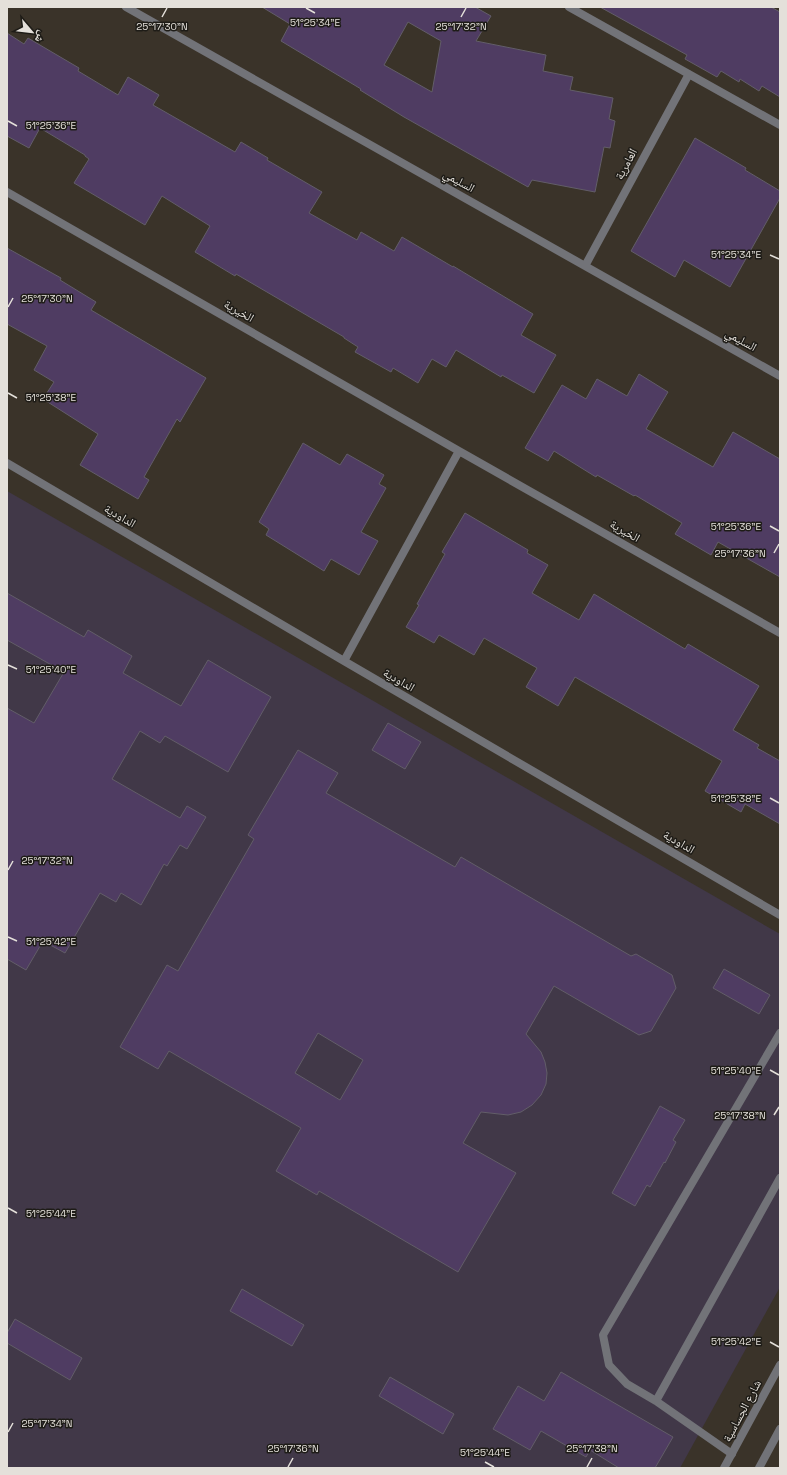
<svg xmlns="http://www.w3.org/2000/svg" width="787" height="1475" font-family="'Space Grotesk','Noto Naskh Arabic',sans-serif">
	<rect width="100%" height="100%" fill="#3a3329"/>
	<path fill="#413848" d="M7,491L780,934V1287L680,1468H7Z"/>
	<path fill="#4f3c62" stroke="#625d68" fill-rule="evenodd" d="M262,7H475L491,16L476,41L546,55L543,71L573,77L570,90L613,98L609,119L615,121L610,148L604,147L595,192L532,180L528,187L404,117L360,90L361,89L281,41L290,24ZM408,22L441,41L432,92L384,65Z
		M600,7H771L780,12V97L762,86L759,91L740,79L739,82L721,71L717,77L685,59L687,55Z
		M7,33L24,44L28,38L79,68L78,71L118,95L128,77L159,95L153,105L235,152L241,142L268,158L267,160L322,192L309,213L357,240L361,232L394,251L402,237L453,267V266L533,314L521,335L556,355L534,393L502,375L501,377L456,350L446,367L432,359L418,383L393,368L391,372L355,352L358,347L344,338V337L236,274L235,276L195,252L210,226L162,196L145,225L74,183L89,159L85,156V155L40,128L29,148L7,136Z
		M695,138L746,168L745,170L780,191V198L730,287L684,260L675,277L631,251Z
		M7,248L61,278L60,280L96,302L91,310L206,378L180,422L177,419L144,477L149,480L138,499L80,465L98,434L43,399L54,382L34,370L47,346L7,324Z
		M639,374L668,392L646,429L713,467L733,432L780,459V577L718,542L711,555L675,534L682,523L635,495L634,496L597,475L596,477L554,451L548,461L525,448L562,385L586,399L597,379L627,396Z
		M303,443L340,465L347,454L384,475L379,484L386,488L361,532L378,541L359,575L331,559L324,571L266,535L269,529L259,522Z
		M465,513L528,550L527,553L548,565L532,593L579,620L594,594L685,649L688,644L759,686L733,730L759,745L757,748L780,761V824L745,804L741,812L705,791L722,761L575,677L558,706L526,687L537,668L484,638L474,655L439,635L434,643L406,627L419,605L417,604L445,554L442,552Z
		M7,593L84,637L88,630L132,656L123,673L181,706L208,660L271,697L228,772L165,736L160,743L140,731L112,779L180,818L187,806L206,817L187,849L180,845L167,866L164,864L141,905L121,893L116,902L100,893L65,953L43,941L26,970L7,959V708L34,723L64,672L7,640Z
		M388,723L421,742L405,769L372,750Z
		M298,750L338,773L326,793L455,867L461,857L631,956L636,954L672,975L676,988L651,1031L639,1035L554,986L526,1034L541,1052L545,1062L547,1073L546,1084L541,1095L532,1105L521,1112L508,1115L481,1112L463,1143L516,1173L458,1272L319,1191L317,1195L276,1171L301,1128L169,1051L158,1069L120,1047L167,965L178,971L254,839L248,835ZM318,1033L363,1060L340,1100L295,1073Z
		M724,969L770,995L759,1014L713,988Z
		M660,1106L685,1120L673,1140L676,1142L665,1163L664,1162L650,1187L647,1185L635,1206L612,1193Z
		M242,1289L304,1325L292,1346L230,1311Z
		M15,1319L82,1358L70,1380L7,1343V1333Z
		M561,1372L673,1437L655,1468H619L590,1450L586,1457L541,1431L530,1450L493,1429L518,1386L544,1401Z
		M390,1377L454,1414L443,1434L379,1396Z"/>
	<g fill="none" stroke-linecap="round" stroke-linejoin="round">
		<path stroke="#727378" stroke-width="8" d="M656,1401L780,1178
			M732,1454L656,1401L627,1384L609,1365L603,1335L780,1033"/>
		<path stroke="#727378" stroke-width="8" d="M126,7L780,376
			M569,7L780,125
			M7,192L459,451L780,633
			M585,266L689,74
			M7,463L344,661L780,915
			M344,661L459,451"/>
		<path stroke="#727378" stroke-width="8" d="M724,1468L780,1365
			M759,1468L780,1429"/>
	</g>
	<path fill="none" stroke="#e4e0da" stroke-width="1.5" d="M306,8L315,13M162,17L167,8M461,17L466,8M8,121L17,126M770,255L779,259M8,307L13,298M8,393L17,398M770,526L779,531M774,553L779,544M8,665L17,669M770,798L779,803M8,870L13,861M8,937L17,941M770,1070L779,1075M774,1115L779,1107M8,1208L17,1213M770,1342L779,1347M8,1432L13,1423M485,1462L494,1467M288,1467L293,1458M587,1467L592,1458"/>
	<g text-anchor="middle" dominant-baseline="central" stroke-width="3" stroke-linejoin="round" paint-order="stroke">
		<g font-size="12" fill="#e4e0da" stroke="#1e1c17">
			<text transform="translate(626 164) rotate(-62)">العامرية</text>
			<text transform="translate(459 181) rotate(29)">السليمي</text>
			<text transform="translate(239 311) rotate(30)">الخيرية</text>
			<text transform="translate(741 340) rotate(29)">السليمي</text>
			<text transform="translate(120 516) rotate(30)">الداودية</text>
			<text transform="translate(625 531) rotate(30)">الخيرية</text>
			<text transform="translate(399 680) rotate(30)">الداودية</text>
			<text transform="translate(679 842) rotate(30)">الداودية</text>
			<text transform="translate(742 1411) rotate(-62)">شارع الجساسية</text>
		</g>
	</g>
	<g font-size="10" text-anchor="middle" fill="#e4e0da" stroke="#1e1c17" stroke-width="3" stroke-linejoin="round" paint-order="stroke">
		<text x="315" y="26">51°25'34"E</text>
		<text x="162" y="30">25°17'30"N</text>
		<text x="461" y="30">25°17'32"N</text>
		<text x="51" y="129">51°25'36"E</text>
		<text x="736" y="258">51°25'34"E</text>
		<text x="47" y="302">25°17'30"N</text>
		<text x="51" y="401">51°25'38"E</text>
		<text x="736" y="530">51°25'36"E</text>
		<text x="740" y="557">25°17'36"N</text>
		<text x="51" y="673">51°25'40"E</text>
		<text x="736" y="802">51°25'38"E</text>
		<text x="47" y="864">25°17'32"N</text>
		<text x="51" y="945">51°25'42"E</text>
		<text x="736" y="1074">51°25'40"E</text>
		<text x="740" y="1119">25°17'38"N</text>
		<text x="51" y="1217">51°25'44"E</text>
		<text x="736" y="1345">51°25'42"E</text>
		<text x="47" y="1427">25°17'34"N</text>
		<text x="293" y="1452">25°17'36"N</text>
		<text x="592" y="1452">25°17'38"N</text>
		<text x="485" y="1456">51°25'44"E</text>
	</g>
	<rect width="787" height="1475" fill="none" stroke="#e4e0da" stroke-width="16"/>
	<g transform="translate(32 32) rotate(118)" stroke="#1e1c17" stroke-width="3" paint-order="stroke">
	<path d="M0-3L7 15L0 10L-7 15Z" fill="#e4e0da"/>
	<text y="-6" font-size="11" font-weight="bold" text-anchor="middle" fill="#e4e0da">ش</text>
	</g>
</svg>
